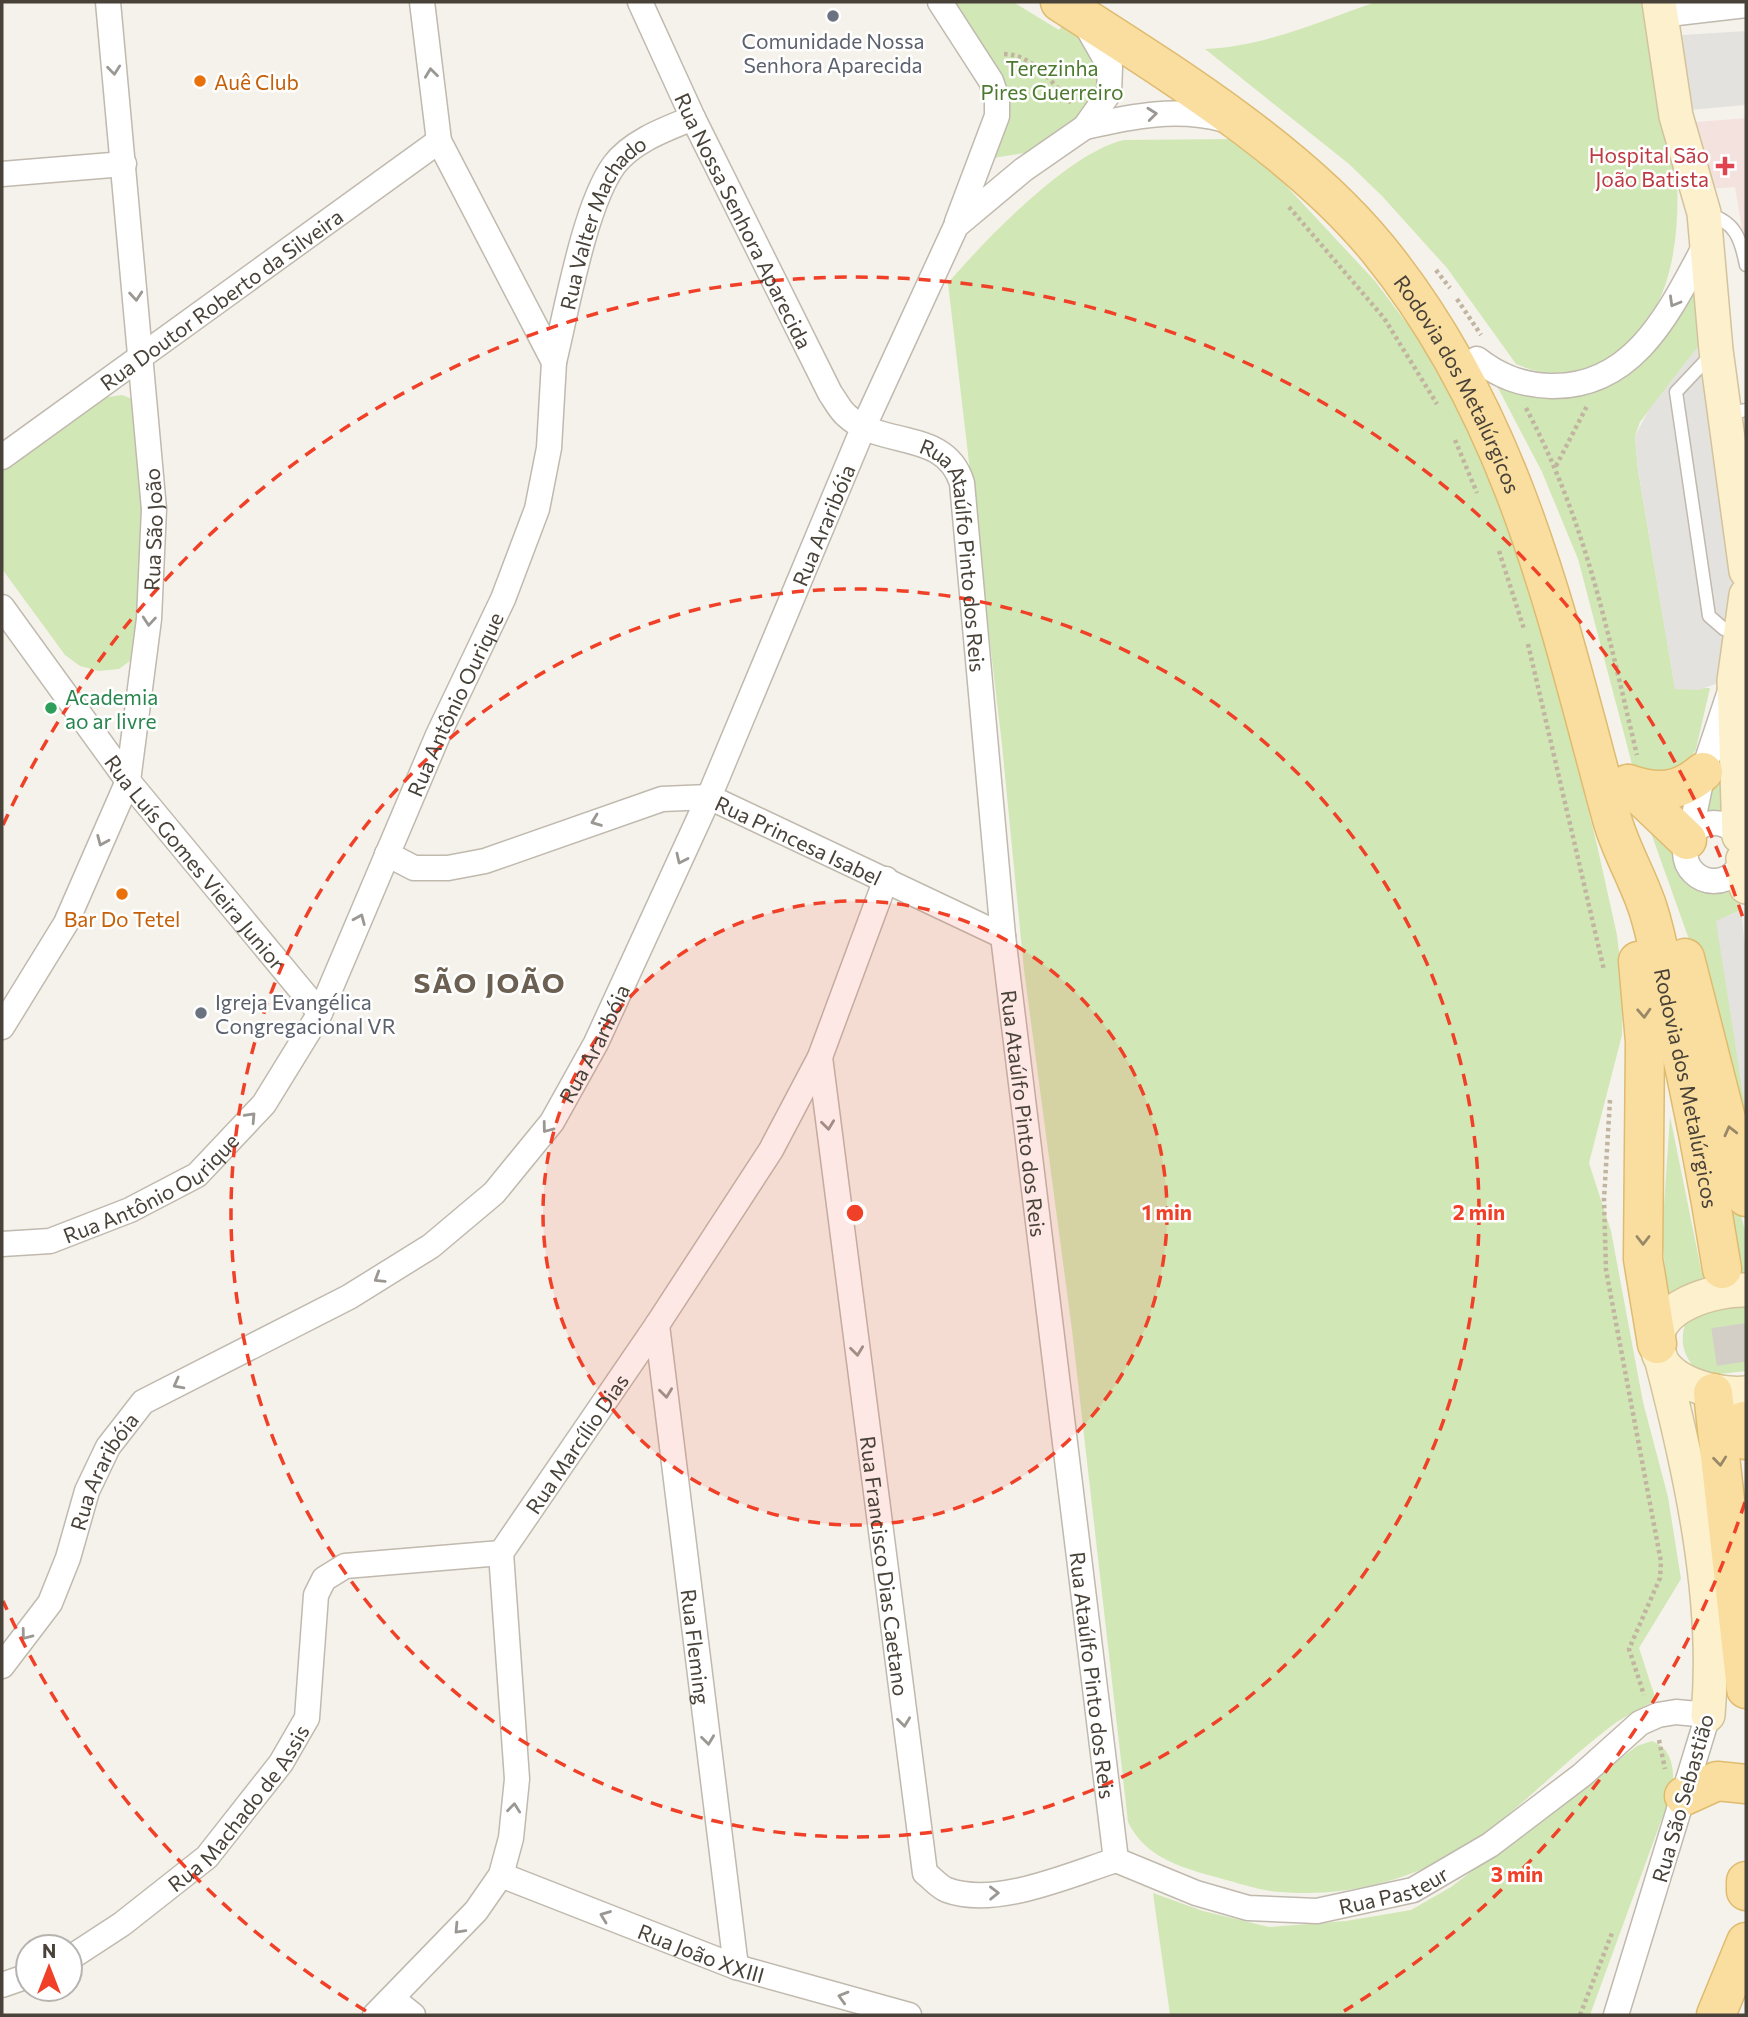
<svg xmlns="http://www.w3.org/2000/svg" width="1748" height="2017" font-family="Commissioner,sans-serif">
	<rect width="100%" height="100%" fill="#f5f2eb"/>
	<path fill="#f4e2df" d="M1746,118V252L1735,187L1706,189L1702,145L1689,146L1685,123Z"/>
	<path fill="#d2e7b6" d="M950,2H1013L1059,30L1064,24L1086,38L1105,74L1080,120L1031,152L993,158L1001,130Z
		M1376,2H1654C1668,104 1718,294 1608,358C1579,375 1547,378 1516,364L1447,268L1382,196L1349,164L1205,49C1264,47 1320,21 1376,2Z
		M1232,139L1278,177L1375,281L1447,377L1480,449L1545,634L1597,845L1617,935L1623,986L1622,1035L1589,1163L1611,1231L1643,1402L1668,1497L1681,1579L1639,1648L1656,1700C1641,1709 1624,1716 1610,1727C1564,1762 1524,1805 1477,1839C1423,1878 1347,1898 1281,1892C1260,1891 1239,1883 1219,1878C1183,1868 1145,1858 1128,1822L1072,1330L1024,970L1002,745L948,283C985,240 1069,152 1124,140Z
		M1698,278L1701,343L1640,422L1635,436L1638,470L1675,688H1710L1696,749L1681,776L1633,768L1578,559L1542,472L1497,386L1589,390Z
		M122,395L135,400L144,461L138,640L130,661L119,669L99,671L80,666L65,655L2,569V467L102,398Z
		M1730,704L1733,820L1720,815L1697,820Z
		M1646,819L1674,836C1680,873 1692,902 1735,882L1741,910L1717,921L1746,1112V1155L1701,973Z
		M1670,1116L1702,1274L1741,1267L1717,1120L1746,1235V1279L1668,1303L1662,1235Z
		M1746,1306V1371L1702,1376C1685,1360 1678,1344 1686,1321L1708,1308Z
		M1652,1741C1673,1749 1675,1771 1672,1791L1590,2015H1170L1153,1893L1203,1911L1269,1927L1346,1921L1411,1910L1451,1887L1637,1746Z"/>
	<path fill="#e4e2df" d="M1746,31V105L1678,111L1666,36Z
		M1701,343L1734,591L1718,683L1699,690L1675,689L1638,470L1635,436L1649,410Z
		M1741,910L1746,954V1112L1716,921Z"/>
	<g fill="none" stroke-linecap="round" stroke-linejoin="round">
		<path stroke="#d3cfc7" stroke-width="38" stroke-dasharray="38 19" stroke-linecap="butt" d="M1722,1269L1744,1421"/>
		<defs>
			<path id="lane" d="M1708,214C1736,222 1741,240 1746,265
				M1711,355L1676,392L1709,616L1724,629L1739,630
				M1725,414L1746,410"/>
			<g id="street">
				<path id="s1" d="M640,2L693,118L830,393C835,400 840,410 846,415C881,449 945,428 962,483L1003,936L1116,1860"/>
				<path d="M940,2L991,81L997,98V116L957,222"/>
				<path d="M1660,15L1746,5"/>
				<path d="M1085,127C1133,116 1177,107 1225,120"/>
				<path d="M2,174L124,164"/>
				<path d="M1477,359C1500,377 1522,385 1551,386C1637,388 1672,306 1707,242"/>
				<path id="s2" d="M554,362C567,309 584,207 614,165C632,141 666,129 693,118"/>
				<path id="s3" d="M2,457L439,141"/>
				<path id="s4" d="M2,607L128,781L320,1013"/>
				<circle cx="1714" cy="852" r="29"/>
				<path d="M1690,835L1703,772L1730,691"/>
				<path id="s5" d="M387,854L414,868H448L485,861L662,799L709,797L1003,936"/>
				<path id="s6" d="M2,1027L66,923L128,781L149,619L154,509L108,2"/>
				<path id="s7" d="M820,1057L925,1873C932,1878 939,1887 947,1890C996,1908 1069,1875 1116,1860"/>
				<path id="s8" d="M2,1244L50,1241L130,1210L197,1175L264,1104L320,1013L438,735L503,599L537,509L549,448L554,362L439,141L422,2"/>
				<path id="s9" d="M657,1325L736,1967"/>
				<path id="s10" d="M2,1666L50,1603L68,1558L87,1491L108,1447L143,1402L349,1297L431,1246L494,1193L552,1122L596,1043L709,797L864,426L956,226L1023,170L1085,127L1109,93L1110,67L1086,25"/>
				<path id="s11" d="M1116,1860L1196,1893L1248,1908L1317,1911L1413,1890L1490,1845L1582,1775L1640,1723L1658,1715L1676,1712L1708,1715L1616,2015"/>
				<path id="s12" d="M501,1875L736,1967L909,2015"/>
				<path id="s13" d="M70,1958L122,1924L207,1857L281,1763L307,1718L316,1595L324,1579L345,1566L501,1553"/>
				<path d="M2,1985L28,1976"/>
				<path d="M393,1999L413,2015"/>
				<path id="s14" d="M375,2015L476,1911L501,1875L511,1838L517,1779L501,1553L657,1325L771,1150L820,1057L886,879"/>
			</g>
			<path id="secondary" d="M1659,2L1676,116L1704,213L1716,350L1746,571
				M1739,836L1734,681L1746,595
				M1743,859L1746,887
				M1746,1290C1715,1289 1651,1306 1657,1348C1663,1383 1717,1396 1746,1393
				M1661,1358C1690,1469 1719,1600 1708,1715"/>
			<g id="primary">
				<path id="s15" d="M1060,2C1167,71 1297,150 1378,249C1515,417 1557,617 1612,819C1621,851 1638,878 1648,909C1658,940 1663,973 1670,1004C1691,1092 1708,1180 1722,1269"/>
				<path d="M1628,784C1657,794 1679,793 1703,772"/>
				<path d="M1628,784L1687,840"/>
				<path d="M1685,958L1746,1197"/>
				<path d="M1638,961L1645,1042L1643,1259L1657,1344"/>
				<path d="M1713,1393L1746,1689"/>
				<path d="M1744,1421L1746,1440"/>
				<path d="M1684,1796L1717,1781L1746,1784"/>
				<path d="M1746,1881V1891"/>
				<path d="M1716,2015L1746,1942"/>
			</g>
		</defs>
		<use href="#lane" stroke="#c0b9ae" stroke-width="15"/>
		<use href="#street" stroke="#c0b9ae" stroke-width="27"/>
		<use href="#secondary" stroke="#d2c39d" stroke-width="36"/>
		<use href="#primary" stroke="#dfbb6f" stroke-width="41"/>
		<path stroke="#c1b4a0" stroke-width="4.5" stroke-dasharray="3.5 3.5" stroke-linecap="butt" d="M1004,54C1034,55 1052,83 1071,103
			M1289,207L1384,318L1437,404
			M1436,270L1450,288
			M1457,299L1481,335
			M1526,408C1587,524 1607,630 1637,755
			M1455,440L1477,493
			M1556,466L1587,406
			M1499,551L1524,629
			M1528,644L1604,970
			M1610,1100L1604,1199L1606,1270L1661,1562L1660,1578L1629,1649L1644,1695
			M1659,1740L1665,1769
			M1580,2015L1612,1933"/>
		<use href="#lane" stroke="#fff" stroke-width="12"/>
		<use href="#street" stroke="#fff" stroke-width="24"/>
		<use href="#secondary" stroke="#fcf0cd" stroke-width="33"/>
		<use href="#primary" stroke="#fade9f" stroke-width="38"/>
	</g>
	<defs><path id="oneway-chevron" d="M-2-3.5L2.5 0L-2 3.5" fill="none" stroke-width="1.6" stroke-linecap="round" stroke-linejoin="round" transform="scale(1.75)"/></defs>
	<g stroke="#9b9792">
		<use href="#oneway-chevron" transform="translate(114 70) rotate(84)"/>
		<use href="#oneway-chevron" transform="translate(431 73) rotate(-97)"/>
		<use href="#oneway-chevron" transform="translate(1152 114) rotate(-6)"/>
		<use href="#oneway-chevron" transform="translate(136 296) rotate(85)"/>
		<use href="#oneway-chevron" transform="translate(1674 302) rotate(120)"/>
		<use href="#oneway-chevron" transform="translate(149 621) rotate(95)"/>
		<use href="#oneway-chevron" transform="translate(596 821) rotate(159)"/>
		<use href="#oneway-chevron" transform="translate(102 841) rotate(113)"/>
		<use href="#oneway-chevron" transform="translate(681 859) rotate(115)"/>
		<use href="#oneway-chevron" transform="translate(360 919) rotate(-67)"/>
		<use href="#oneway-chevron" transform="translate(251 1117) rotate(-47)"/>
		<use href="#oneway-chevron" transform="translate(828 1125) rotate(83)"/>
		<use href="#oneway-chevron" transform="translate(547 1128) rotate(127)"/>
		<use href="#oneway-chevron" transform="translate(379 1278) rotate(148)"/>
		<use href="#oneway-chevron" transform="translate(857 1351) rotate(83)"/>
		<use href="#oneway-chevron" transform="translate(178 1384) rotate(152)"/>
		<use href="#oneway-chevron" transform="translate(666 1393) rotate(83)"/>
		<use href="#oneway-chevron" transform="translate(26 1635) rotate(127)"/>
		<use href="#oneway-chevron" transform="translate(904 1722) rotate(83)"/>
		<use href="#oneway-chevron" transform="translate(708 1740) rotate(83)"/>
		<use href="#oneway-chevron" transform="translate(514 1808) rotate(-84)"/>
		<use href="#oneway-chevron" transform="translate(994 1893) rotate(-1)"/>
		<use href="#oneway-chevron" transform="translate(605 1916) rotate(-159)"/>
		<use href="#oneway-chevron" transform="translate(459 1929) rotate(133)"/>
		<use href="#oneway-chevron" transform="translate(843 1997) rotate(-164)"/>
	</g>
	<g stroke="#998867">
		<use href="#oneway-chevron" transform="translate(1644 1013) rotate(87)"/>
		<use href="#oneway-chevron" transform="translate(1730 1131) rotate(-104)"/>
		<use href="#oneway-chevron" transform="translate(1643 1240) rotate(90)"/>
		<use href="#oneway-chevron" transform="translate(1720 1461) rotate(84)"/>
	</g>
	<circle cx="855" cy="1213" r="312" fill="#f04027" fill-opacity=".12"/>
	<g fill="none" stroke="#f04027" stroke-width="3.5" stroke-dasharray="12 9">
		<circle cx="855" cy="1213" r="312"/>
		<circle cx="855" cy="1213" r="624"/>
		<path d="M1745 1502A936 936 0 0 1 1344 2011M366 2011A936 936 0 0 1 3 1601M3 825A936 936 0 0 1 1745 924"/>
	</g>
	<g fill="#6b7280" stroke="#fff" stroke-width="2.5">
		<circle cx="833" cy="16" r="7"/>
		<circle cx="201" cy="1013" r="7"/>
	</g>
	<g fill="#e8710a" stroke="#fff" stroke-width="2.5">
		<circle cx="200" cy="81" r="7"/>
		<circle cx="122" cy="894" r="7"/>
	</g>
	<path fill="#e0444e" stroke="#fff" stroke-width="2.5" d="M1721.5 155.5h7v7h7v7h-7v7h-7v-7h-7v-7h7z"/>
	<circle fill="#2e9e5b" stroke="#fff" stroke-width="2.5" cx="51" cy="708" r="7"/>
	<g text-anchor="middle" dominant-baseline="central" stroke-width="5" stroke-linejoin="round" paint-order="stroke">
		<g font-size="21" fill="#5b616d" stroke="#fff">
			<text x="833" y="40">Comunidade Nossa<tspan x="833" dy="24">Senhora Aparecida</tspan></text>
			<text x="215" y="1001" text-anchor="start">Igreja Evangélica<tspan x="215" dy="24">Congregacional VR</tspan></text>
		</g>
		<g font-size="21" fill="#4c792e" stroke="#fff">
			<text x="1052" y="67">Terezinha<tspan x="1052" dy="24">Pires Guerreiro</tspan></text>
		</g>
		<g font-size="21" fill="#c56008" stroke="#fff" text-anchor="start">
			<text x="214" y="81">Auê Club</text>
			<text x="122" y="918" text-anchor="middle">Bar Do Tetel</text>
		</g>
		<g font-size="21" fill="#be3a42" stroke="#fff" text-anchor="end">
			<text x="1709" y="154">Hospital São<tspan x="1709" dy="24">João Batista</tspan></text>
		</g>
		<g font-size="21" fill="#494239" stroke="#fff">
			<text stroke="none"><textPath href="#s1" startOffset="242">Rua Nossa Senhora Aparecida</textPath></text>
			<text stroke="none"><textPath href="#s2" startOffset="150">Rua Valter Machado</textPath></text>
			<text stroke="none"><textPath href="#s3" startOffset="270">Rua Doutor Roberto da Silveira</textPath></text>
			<text stroke="none"><textPath href="#s15" startOffset="562">Rodovia dos Metalúrgicos</textPath></text>
			<text stroke="none"><textPath href="#s10" startOffset="1461">Rua Araribóia</textPath></text>
			<text stroke="none"><textPath href="#s6" startOffset="530">Rua São João</textPath></text>
			<text stroke="none"><textPath href="#s1" startOffset="668">Rua Ataúlfo Pinto dos Reis</textPath></text>
			<text stroke="none"><textPath href="#s8" startOffset="751">Rua Antônio Ourique</textPath></text>
			<text stroke="none"><textPath href="#s5" startOffset="436">Rua Princesa Isabel</textPath></text>
			<text stroke="none"><textPath href="#s4" startOffset="320">Rua Luís Gomes Vieira Junior</textPath></text>
			<text stroke="none"><textPath href="#s10" startOffset="894">Rua Araribóia</textPath></text>
			<text stroke="none"><textPath href="#s15" startOffset="1306">Rodovia dos Metalúrgicos</textPath></text>
			<text stroke="none"><textPath href="#s1" startOffset="1236">Rua Ataúlfo Pinto dos Reis</textPath></text>
			<text stroke="none"><textPath href="#s8" startOffset="163">Rua Antônio Ourique</textPath></text>
			<text stroke="none"><textPath href="#s14" startOffset="646">Rua Marcílio Dias</textPath></text>
			<text stroke="none"><textPath href="#s10" startOffset="222">Rua Araribóia</textPath></text>
			<text stroke="none"><textPath href="#s7" startOffset="513">Rua Francisco Dias Caetano</textPath></text>
			<text stroke="none"><textPath href="#s9" startOffset="324">Rua Fleming</textPath></text>
			<text stroke="none"><textPath href="#s1" startOffset="1802">Rua Ataúlfo Pinto dos Reis</textPath></text>
			<text transform="translate(1682 1798) rotate(-74)">Rua São Sebastião</text>
			<text stroke="none"><textPath href="#s13" startOffset="228">Rua Machado de Assis</textPath></text>
			<text stroke="none"><textPath href="#s11" startOffset="289">Rua Pasteur</textPath></text>
			<text stroke="none"><textPath href="#s12" startOffset="215">Rua João XXIII</textPath></text>
		</g>
		<g font-size="21" fill="#27864d" stroke="#fff" text-anchor="start">
			<text x="65" y="696">Academia<tspan x="65" dy="24">ao ar livre</tspan></text>
		</g>
		<g font-size="28" font-weight="bold" letter-spacing="2" fill="#6b6051" stroke="#fff">
			<text x="490" y="982">SÃO JOÃO</text>
		</g>
	</g>
	<circle cx="855" cy="1213" r="10" fill="#f04027" stroke="#fff" stroke-width="3.5"/>
	<g font-size="21" text-anchor="middle" font-weight="bold" fill="#f04027" stroke="#fff" stroke-width="5" stroke-linejoin="round" paint-order="stroke">
		<text x="1167" y="1220">1 min</text>
		<text x="1479" y="1220">2 min</text>
		<text x="1517" y="1882">3 min</text>
	</g>
	<rect width="1748" height="2017" fill="none" stroke="#494239" stroke-width="7"/>
	<g transform="translate(49 1968)"><circle r="33" fill="#ffffff" stroke="#b6b3b0" stroke-width="2"/>
	<path d="M0-5L12 26L0 18L-12 26Z" fill="#f04027"/>
	<text y="-10" font-size="19" font-weight="bold" text-anchor="middle" fill="#494239">N</text>
	</g>
</svg>
